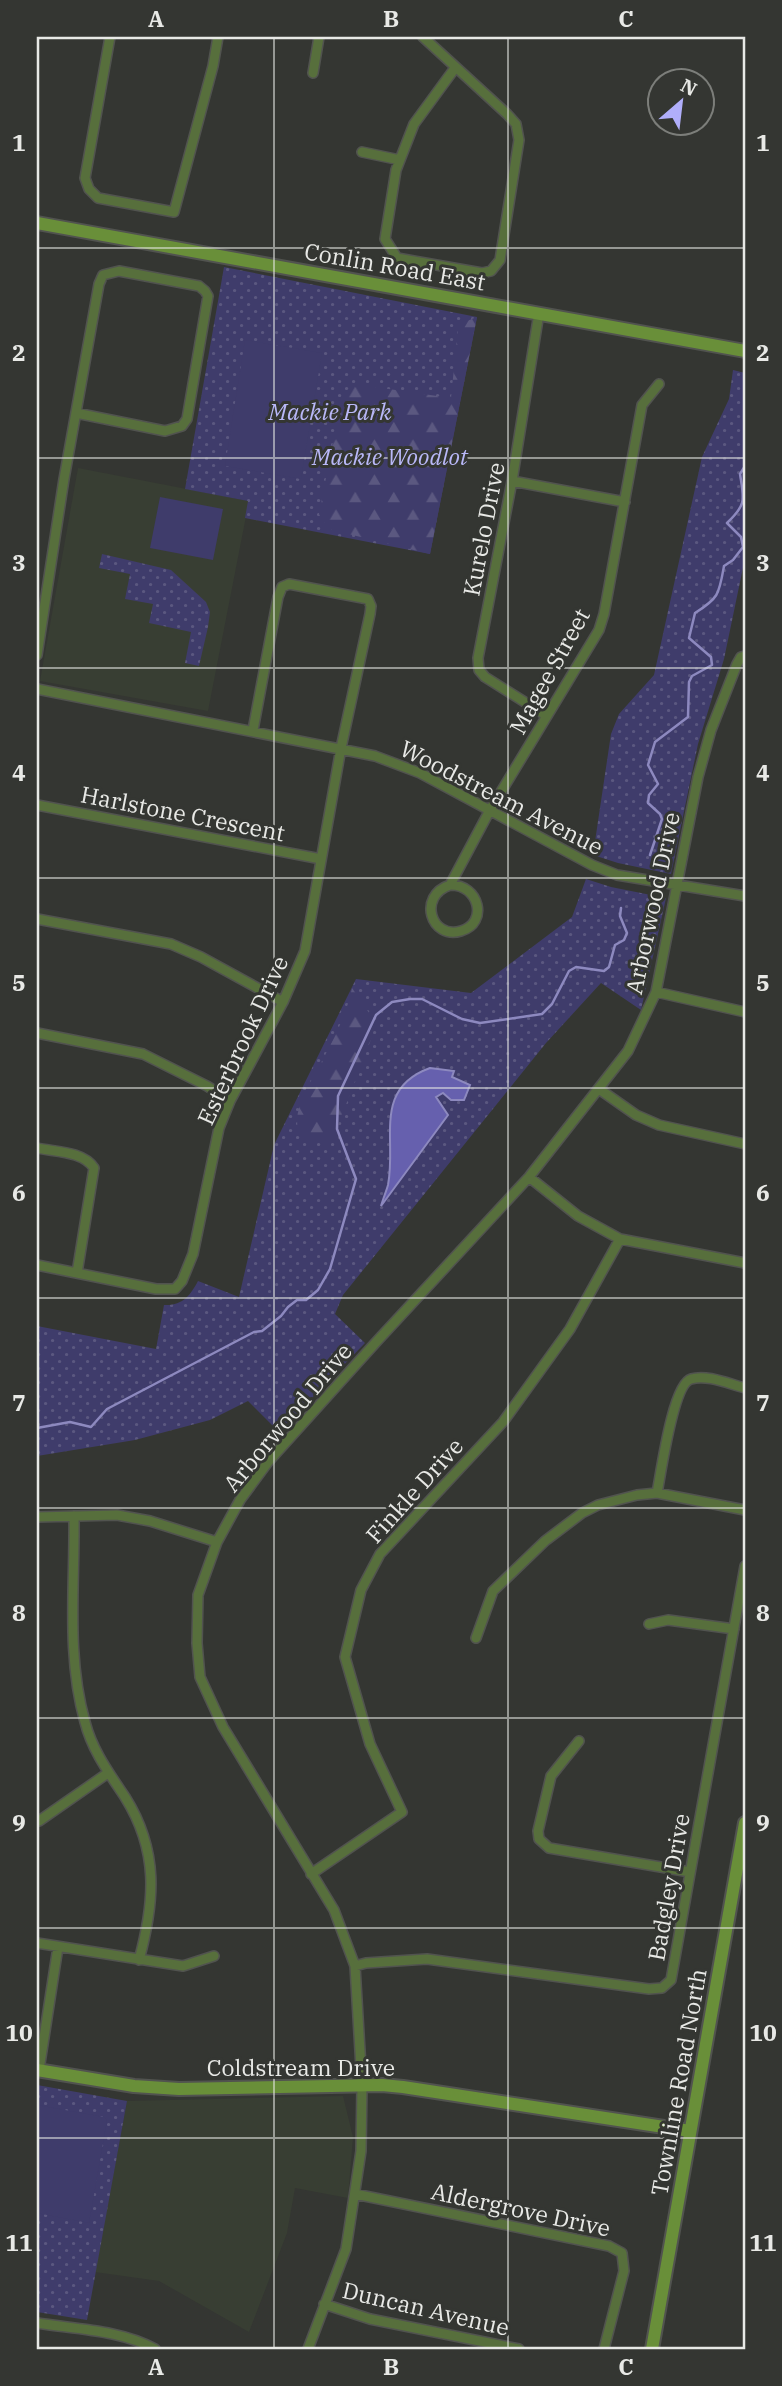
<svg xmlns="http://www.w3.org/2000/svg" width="782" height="2386" font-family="'IBM Plex Serif',serif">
	<defs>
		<pattern id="grass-dots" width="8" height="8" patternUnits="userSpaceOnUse" patternTransform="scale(1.75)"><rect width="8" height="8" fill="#3f3c6b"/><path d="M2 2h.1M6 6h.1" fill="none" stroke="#5b5880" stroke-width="1.8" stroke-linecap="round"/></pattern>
		<pattern id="forest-firs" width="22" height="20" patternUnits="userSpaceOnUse" patternTransform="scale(1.75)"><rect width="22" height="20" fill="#3f3c6b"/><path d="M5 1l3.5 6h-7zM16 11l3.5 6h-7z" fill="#5b5880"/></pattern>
	</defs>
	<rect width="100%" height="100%" fill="#343632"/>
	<path fill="#383e33" d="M78,468L249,501L208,711L40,681Z
		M343,2096L353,2137L348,2198L295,2188L287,2233L249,2332L159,2281L95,2272L127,2101Z"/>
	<path fill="url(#grass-dots)" d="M224,267L477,317L430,554L245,518L248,501L185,489Z
		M733,370L745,373V558L724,659L698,744L671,874L618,863L593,855L611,734L619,714L654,675L702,457L729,399Z
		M102,554L171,570L206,602L210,612L208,627L199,666L185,663L191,632L149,623L153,604L125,599L130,574L99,568Z
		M586,879L611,887L666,898L641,1010L601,983L546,1043L343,1295L335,1314L365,1343L279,1432L248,1401L210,1420L135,1440L37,1456V1326L156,1349L164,1305C182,1306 190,1296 198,1281L239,1297L274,1145L356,979L471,993L572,917Z
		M37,2085L127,2101L87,2320L37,2312Z"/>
	<path fill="url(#forest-firs)" d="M477,317L430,554L328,529L319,514L342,395L354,384L451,398L458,328L462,323Z
		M352,988L374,1020L373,1034L334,1136L325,1144L314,1142L299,1135C291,1107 311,1083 323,1059C335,1037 347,1013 352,988Z"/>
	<path fill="#3f3c6b" d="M245,340L322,353L301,479L225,466Z
		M160,497L223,509L213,560L150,548Z
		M37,2105L104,2117L107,2120L89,2223L37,2213Z"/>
	<path fill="#6660ae" stroke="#8d89bf" stroke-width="2" d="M430,1068L454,1071L452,1077L470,1085L464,1100H451L443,1093L436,1097L448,1115L381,1206C383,1199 386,1192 388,1185C397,1140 372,1089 430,1068Z"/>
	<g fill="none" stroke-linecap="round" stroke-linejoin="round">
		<path stroke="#8d89bf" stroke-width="2.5" d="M650,855L662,819L660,814L648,803L649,795L658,784L648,765L655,742L688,717L689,682L692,676L712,665L711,657L689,638L695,613C719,598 719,594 724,566L733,560L743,547L741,537L727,523C747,504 744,500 740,474L745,466
			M37,1428L70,1422L91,1427L107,1409L254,1332L262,1331L281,1316L288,1307L297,1300H306L318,1290L330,1269L356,1179L337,1129L338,1096L376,1015L392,1002L410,999H422L462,1019L480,1023L542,1014L552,1004L569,971L576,967L604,971L609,967L615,945L624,940L627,933L620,916L621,908"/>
		<defs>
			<path id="street" d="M110,37L85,178L89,189L98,198L174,212L213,66L218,37
				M423,37L507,114L516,124L519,140L500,260L491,271L482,273L397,258L385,239L396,170L414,124L455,68
				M313,73L319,37
				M362,152L400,160
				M539,313L512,481L478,658L479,670L485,677L547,716
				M512,481L625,502
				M37,655L64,479L99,284L103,275L119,271L199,286L205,291L208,296L187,419L182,426L165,431L76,413
				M37,689L375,756L420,773L592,865L617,875L745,896
				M37,805L321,859
				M450,885C479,884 489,923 461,931C431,940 417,896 450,885L490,810L599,630L604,614L642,405L659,384
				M37,919L171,944L201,957L283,1002
				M656,992L745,1012
				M37,1033L143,1054L207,1086L230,1101
				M599,1089L636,1115L659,1125L745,1144
				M37,1148C55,1152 83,1151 94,1168L77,1273
				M529,1177L578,1216L620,1239L745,1263
				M37,1265L156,1289H175L182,1281L193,1254L219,1128L230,1101L283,1002L305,951L341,748L370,614L371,606L368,599L289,584L282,587L278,597L253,730
				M657,1493C661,1473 673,1384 691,1379C707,1374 729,1384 745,1388
				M74,1516C75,1585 66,1655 85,1722C92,1750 109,1773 125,1797C159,1851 155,1901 139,1960
				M37,1517L117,1515L150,1521L217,1542
				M649,1624L668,1620L734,1629
				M476,1638L493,1591L545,1541L582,1513L598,1505L637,1495L657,1493L745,1510
				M579,1741L551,1776L538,1831L539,1839L549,1848L690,1872
				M39,1821L108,1773
				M311,1874L402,1812L370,1744L345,1657L361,1590L380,1554L503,1422L570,1329L620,1239
				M37,1943L183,1966L214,1956
				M355,1966L366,1963L427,1959L649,1989L662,1988L671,1980L745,1566
				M39,2070L58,1947
				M355,2194L609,2246L622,2253L624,2271L604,2349
				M324,2304L370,2319L519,2349
				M37,2323C75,2329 121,2330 155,2349
				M308,2349L346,2249L361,2151L362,2085L355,1966L334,1910L223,1727L200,1677L197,1643L198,1595L217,1542L240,1500L268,1462L378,1340L529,1177L628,1051L656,992L698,777L711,730L737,664L741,657L745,656"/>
			<path id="secondary" d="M37,223L745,351
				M37,2070L134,2086L179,2089L382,2085L403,2087L690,2131
				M652,2349L745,1823"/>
		</defs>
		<use href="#street" stroke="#51534f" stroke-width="12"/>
		<use href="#secondary" stroke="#51534f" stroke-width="16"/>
		<use href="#street" stroke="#576f3c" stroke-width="9"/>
		<use href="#secondary" stroke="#698f39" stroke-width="12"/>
	</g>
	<path fill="none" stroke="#e8e9e6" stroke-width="2" stroke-opacity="0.55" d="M274,37V2349M508,37V2349M37,248H745M37,458H745M37,668H745M37,878H745M37,1088H745M37,1298H745M37,1508H745M37,1718H745M37,1928H745M37,2138H745"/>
	<g text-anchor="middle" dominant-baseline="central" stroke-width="6" stroke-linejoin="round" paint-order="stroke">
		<g font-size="23" fill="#e8e9e6" stroke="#343632">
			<text transform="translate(395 266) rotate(10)">Conlin Road East</text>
			<text transform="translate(483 529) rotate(-79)">Kurelo Drive</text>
			<text transform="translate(549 671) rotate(-61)">Magee Street</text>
			<text transform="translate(502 797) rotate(27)">Woodstream Avenue</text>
			<text transform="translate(183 813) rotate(11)">Harlstone Crescent</text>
			<text transform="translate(652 903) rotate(-78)">Arborwood Drive</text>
			<text transform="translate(242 1040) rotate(-65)">Esterbrook Drive</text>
			<text transform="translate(287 1417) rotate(-50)">Arborwood Drive</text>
			<text transform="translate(414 1490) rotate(-48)">Finkle Drive</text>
			<text transform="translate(668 1887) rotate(-80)">Badgley Drive</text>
			<text x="301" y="2067">Coldstream Drive</text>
			<text transform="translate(678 2082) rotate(-80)">Townline Road North</text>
			<text transform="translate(521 2209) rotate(12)">Aldergrove Drive</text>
			<text transform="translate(426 2308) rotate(13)">Duncan Avenue</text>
		</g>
		<g font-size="23" font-style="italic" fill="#b9b8f8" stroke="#343632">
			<text x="330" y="411">Mackie Park</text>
			<text x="390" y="456">Mackie Woodlot</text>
		</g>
	</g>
	<rect width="782" height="2386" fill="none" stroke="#343632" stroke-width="77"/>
	<g transform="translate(681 102) rotate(28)"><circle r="33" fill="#343632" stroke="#7c7e7a" stroke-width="2"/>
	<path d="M0-5L12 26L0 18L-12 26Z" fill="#b0aefa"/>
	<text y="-10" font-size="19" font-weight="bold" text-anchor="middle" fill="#e8e9e6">N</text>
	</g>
	<rect x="38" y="38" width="706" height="2310" fill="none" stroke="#e8e9e6" stroke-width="2.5"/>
	<g font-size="23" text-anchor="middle" font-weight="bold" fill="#e8e9e6">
		<text x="156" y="27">A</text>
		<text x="391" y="27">B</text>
		<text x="626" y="27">C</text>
		<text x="19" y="151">1</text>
		<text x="763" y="151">1</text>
		<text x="19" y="361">2</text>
		<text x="763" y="361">2</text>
		<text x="19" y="571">3</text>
		<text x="763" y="571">3</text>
		<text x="19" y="781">4</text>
		<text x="763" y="781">4</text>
		<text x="19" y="991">5</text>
		<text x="763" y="991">5</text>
		<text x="19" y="1201">6</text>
		<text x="763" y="1201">6</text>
		<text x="19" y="1411">7</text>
		<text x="763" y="1411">7</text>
		<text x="19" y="1621">8</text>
		<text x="763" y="1621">8</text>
		<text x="19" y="1831">9</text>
		<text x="763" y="1831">9</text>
		<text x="19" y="2041">10</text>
		<text x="763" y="2041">10</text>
		<text x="19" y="2251">11</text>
		<text x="763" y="2251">11</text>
		<text x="156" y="2375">A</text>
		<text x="391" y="2375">B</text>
		<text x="626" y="2375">C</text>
	</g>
</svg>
